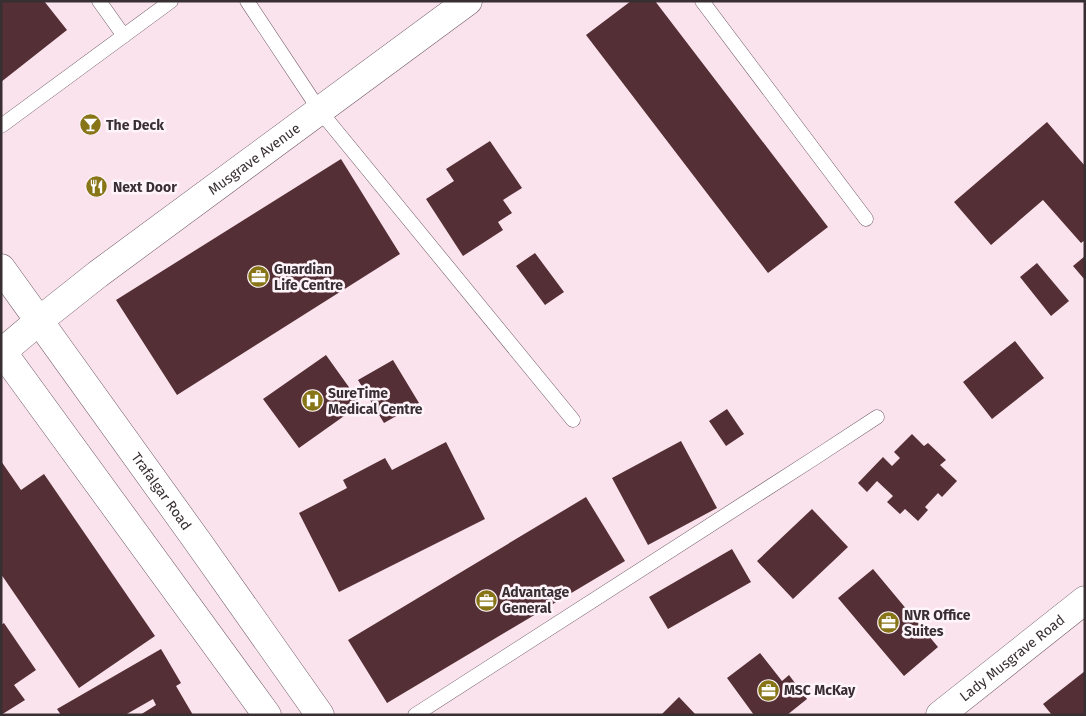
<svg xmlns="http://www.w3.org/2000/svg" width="1086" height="716" font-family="'Fira Sans',sans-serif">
	<rect width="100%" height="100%" fill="#fbe3ee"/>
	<path fill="#542f35" d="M1,1H44L67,30L1,82Z
		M631,1H655L828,227L768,273L586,35Z
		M1047,122L1085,166V240L1081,243L1043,200L991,245L954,202Z
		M490,141L522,188L503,200L512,213L498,222L503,230L463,256L426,199L454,181L446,169Z
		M341,159L400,254L177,395L116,300Z
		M535,253L564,292L545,305L516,266Z
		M1085,256V280L1073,266Z
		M1037,263L1069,301L1051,316L1020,277Z
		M1015,341L1044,378L992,419L963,382Z
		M326,355L361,404L299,448L263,399Z
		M393,360L419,403L384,423L358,380Z
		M727,409L744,434L726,446L709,421Z
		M912,434L924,446L928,443L946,460L940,465L957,481L942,497L938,493L925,507L928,510L918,521L905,509L900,514L887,502L893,496L877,481L867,492L858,483L883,457L892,466L900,458L894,452Z
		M681,441L717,508L648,545L612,478Z
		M446,442L485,519L339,592L299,513L347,488L343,480L385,458L392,470Z
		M1,461L21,490L44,474L155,636L79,688L1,574Z
		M586,497L625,561L387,703L348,640Z
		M812,509L848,547L793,599L757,561Z
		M732,549L751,582L668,629L649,597Z
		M873,569L938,647L904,676L838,598Z
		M4,623L36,670L14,685L25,700L1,715V625Z
		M161,649L181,683L176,686L193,715H140L156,705L153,699L125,715H61L57,709Z
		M760,653L782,681L789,675L807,699L787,715H754L727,678Z
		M1085,671V715H1052L1043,704Z
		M679,697L696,715H661Z"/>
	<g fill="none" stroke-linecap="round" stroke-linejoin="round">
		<defs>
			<path id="service" d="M99,1L124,36
				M247,1L320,111L573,420
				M702,1L866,219
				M1,126L171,1
				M415,715L816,457L877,417"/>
			<g id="minor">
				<path id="s1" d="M40,320L98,274L468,1"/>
			</g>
			<g id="secondary">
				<path d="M1,353L40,320"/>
				<path id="s2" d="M940,715L1085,600"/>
			</g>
			<g id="primary">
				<path id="s3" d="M1,268L198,542L320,715"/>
				<path d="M1,350L267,715"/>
			</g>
		</defs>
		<use href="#service" stroke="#705c66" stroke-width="15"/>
		<use href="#minor" stroke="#705c66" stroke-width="29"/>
		<use href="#secondary" stroke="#705c66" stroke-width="29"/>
		<use href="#primary" stroke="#705c66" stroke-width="29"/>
		<use href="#service" stroke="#fff" stroke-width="14"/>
		<use href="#minor" stroke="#fff" stroke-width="28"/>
		<use href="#secondary" stroke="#fff" stroke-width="28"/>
		<use href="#primary" stroke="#fff" stroke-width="28"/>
	</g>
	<defs>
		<symbol id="bar-disc" viewBox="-11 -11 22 22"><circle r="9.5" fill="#887518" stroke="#fef4f9"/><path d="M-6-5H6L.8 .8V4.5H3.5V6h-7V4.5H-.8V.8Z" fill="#fff"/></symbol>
		<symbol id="restaurant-disc" viewBox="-11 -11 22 22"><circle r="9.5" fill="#887518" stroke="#fef4f9"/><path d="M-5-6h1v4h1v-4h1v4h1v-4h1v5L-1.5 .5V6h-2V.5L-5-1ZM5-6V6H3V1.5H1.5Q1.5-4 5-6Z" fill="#fff"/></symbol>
		<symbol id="office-disc" viewBox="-11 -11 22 22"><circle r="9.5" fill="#887518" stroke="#fef4f9"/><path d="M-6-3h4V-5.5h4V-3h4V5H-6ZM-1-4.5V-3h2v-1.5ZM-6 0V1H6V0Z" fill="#fff"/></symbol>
		<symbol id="hospital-disc" viewBox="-11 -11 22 22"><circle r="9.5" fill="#887518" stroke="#fef4f9"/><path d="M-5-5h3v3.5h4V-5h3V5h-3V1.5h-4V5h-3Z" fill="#fff"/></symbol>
	</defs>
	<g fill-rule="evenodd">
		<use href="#bar-disc" x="78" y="112" width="25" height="25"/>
		<use href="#restaurant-disc" x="84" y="174" width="25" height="25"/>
		<use href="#office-disc" x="246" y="264" width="25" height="25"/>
		<use href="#hospital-disc" x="300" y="388" width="25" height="25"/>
		<use href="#office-disc" x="474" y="588" width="25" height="25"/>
		<use href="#office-disc" x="876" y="610" width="25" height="25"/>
		<use href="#office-disc" x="756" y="678" width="25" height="25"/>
	</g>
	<g text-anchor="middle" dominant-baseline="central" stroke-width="5" stroke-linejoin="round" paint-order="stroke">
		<g font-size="14" font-weight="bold" fill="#382f33" stroke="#fef4f9" text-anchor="start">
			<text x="106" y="125">The Deck</text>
			<text x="113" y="187">Next Door</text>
			<text x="274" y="269">Guardian<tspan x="274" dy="16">Life Centre</tspan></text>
			<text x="328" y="393">SureTime<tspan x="328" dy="16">Medical Centre</tspan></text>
			<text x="502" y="592">Advantage<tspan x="502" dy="16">General</tspan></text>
			<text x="904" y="615">NVR Office<tspan x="904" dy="16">Suites</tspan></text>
			<text x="784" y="690">MSC McKay</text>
		</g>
		<g font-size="14" fill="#382f33" stroke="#fef4f9">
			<text stroke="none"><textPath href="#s1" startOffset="268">Musgrave Avenue</textPath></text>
			<text stroke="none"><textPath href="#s3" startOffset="275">Trafalgar Road</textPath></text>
			<text stroke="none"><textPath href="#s2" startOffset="92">Lady Musgrave Road</textPath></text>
		</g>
	</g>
	<rect width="1086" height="716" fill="none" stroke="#382f33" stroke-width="5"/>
</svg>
